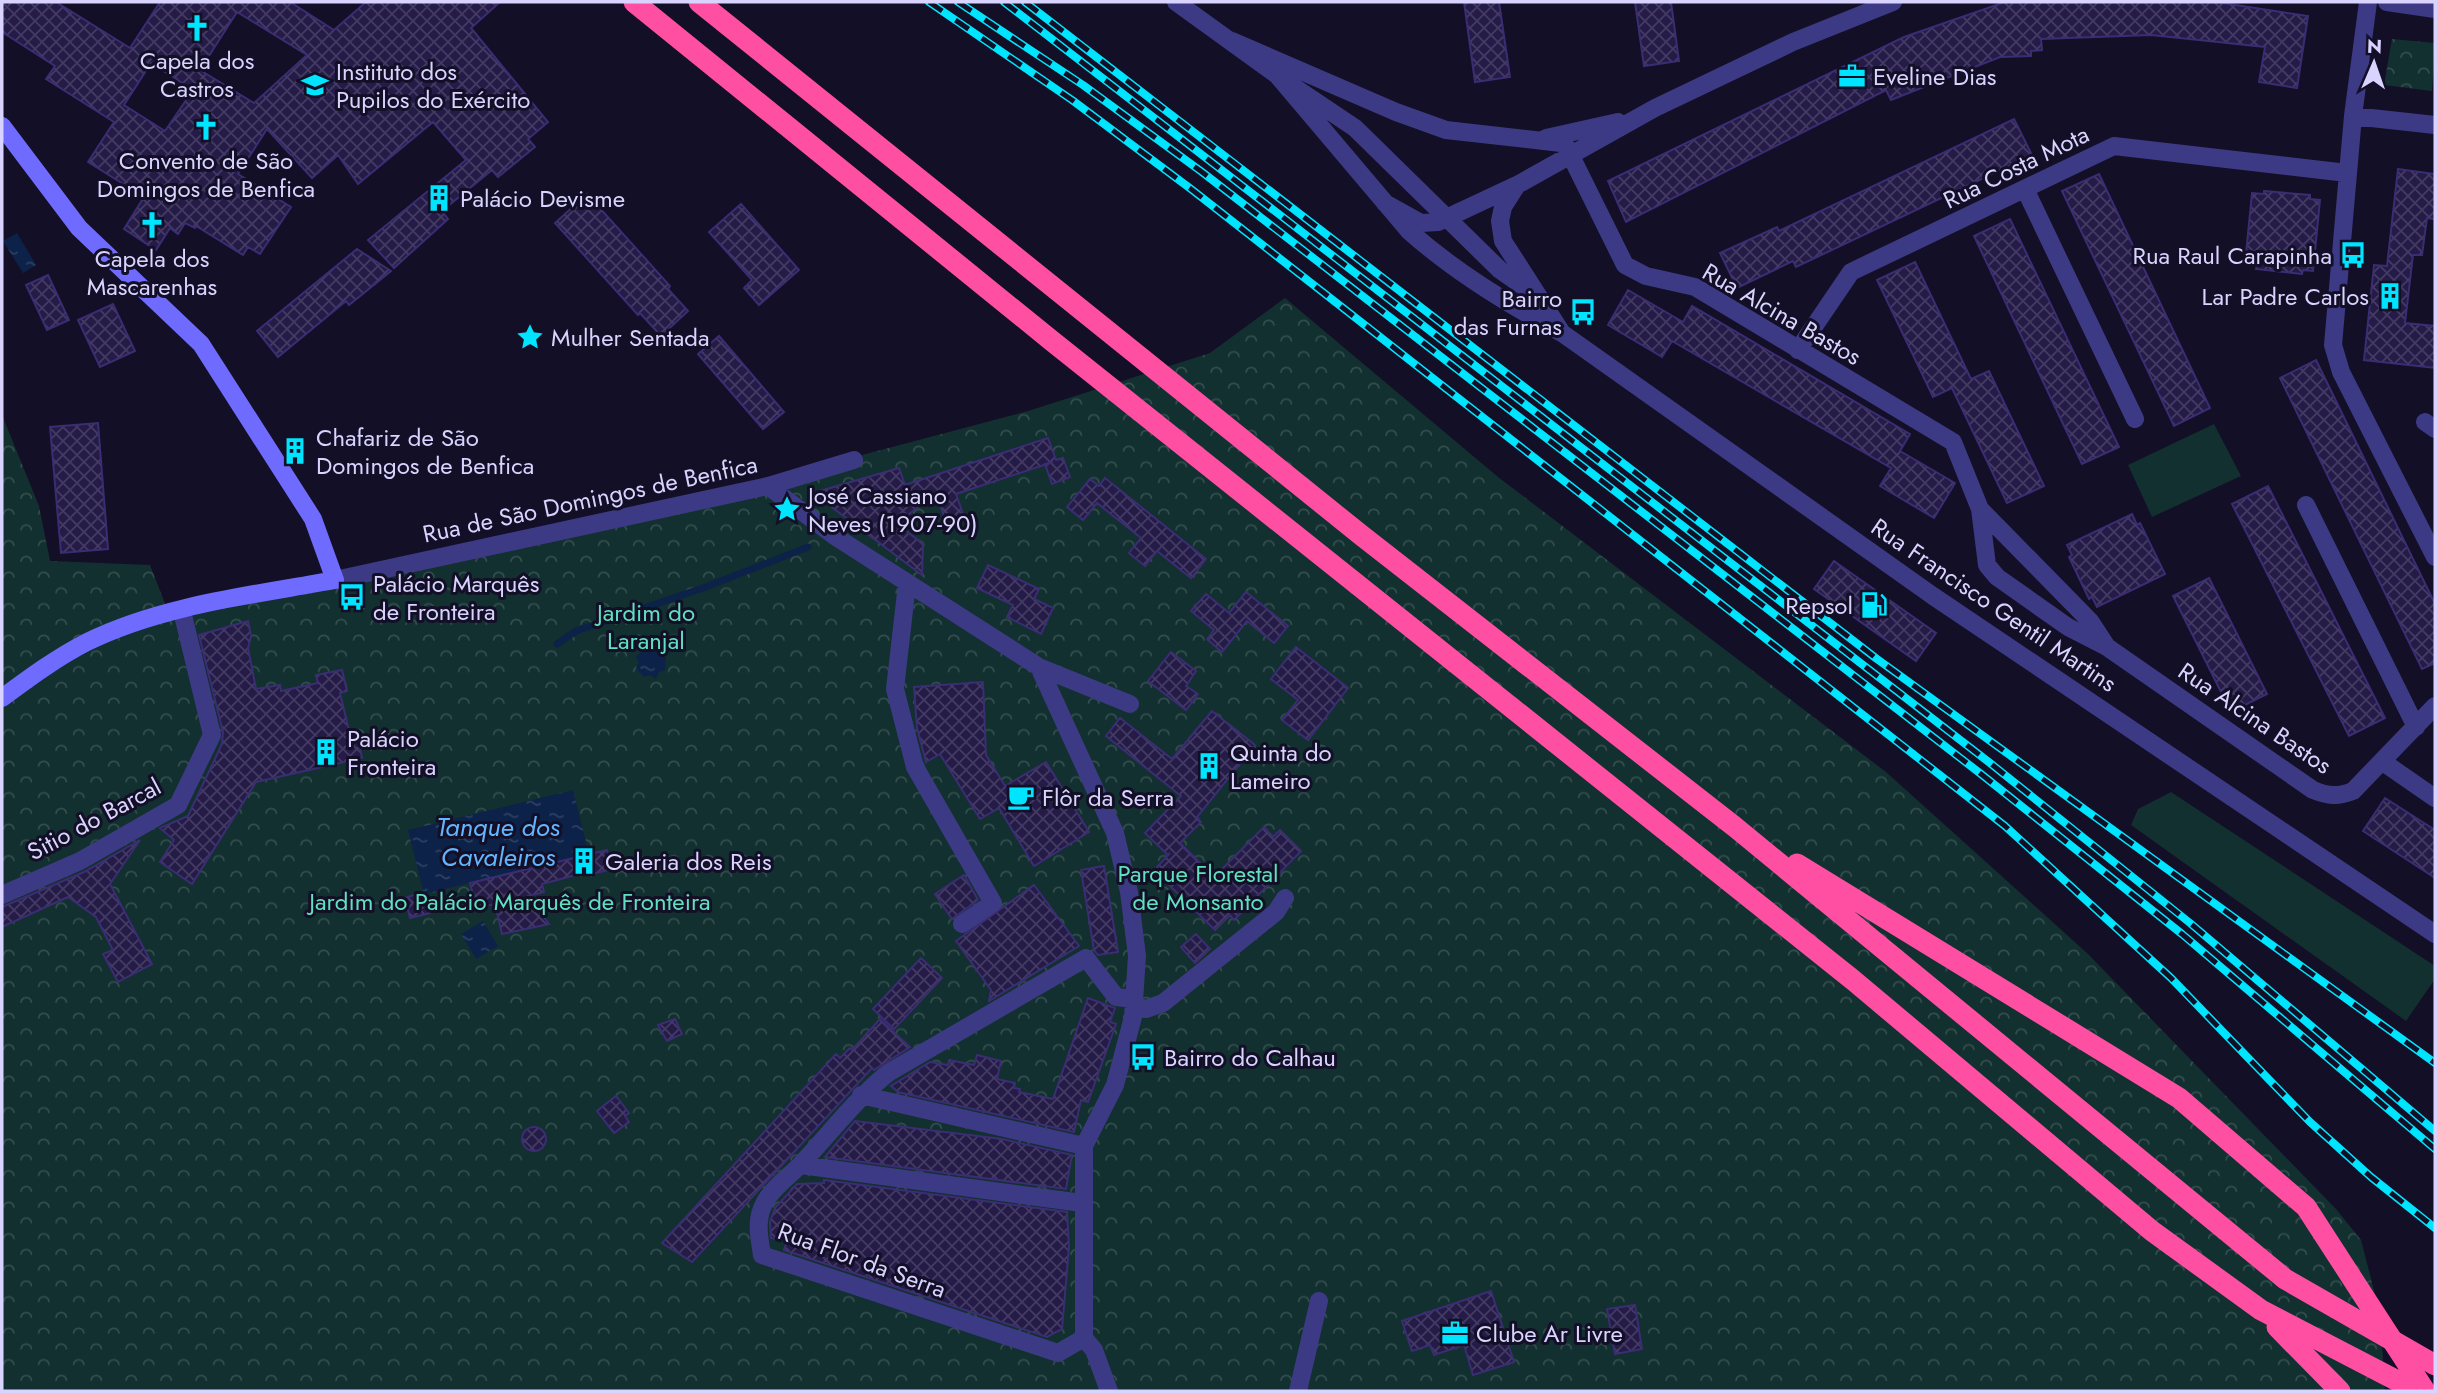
<svg xmlns="http://www.w3.org/2000/svg" width="2437" height="1393" font-family="Jost,sans-serif">
	<defs>
		<pattern id="forest-crowns" width="20" height="18" patternUnits="userSpaceOnUse" patternTransform="scale(1.75)"><rect width="20" height="18" fill="#12302f"/><path d="M2 6a3 3 0 1 1 6 0M12 15a3 3 0 1 1 6 0" fill="none" stroke="#344d4e"/></pattern>
		<pattern id="water-ripples" width="26" height="14" patternUnits="userSpaceOnUse" patternTransform="scale(1.75)"><rect width="26" height="14" fill="#0c2248"/><path d="M2 4q2-2 4 0t4 0M15 11q2-2 4 0t4 0" fill="none" stroke="#2f4163"/></pattern>
		<pattern id="building-cross-hatch" width="8" height="8" patternUnits="userSpaceOnUse" patternTransform="scale(1.75)"><rect width="8" height="8" fill="#241b47"/><path d="M0 0l8 8M0 8l8-8" fill="none" stroke="#433b63"/></pattern>
	</defs>
	<rect width="100%" height="100%" fill="#130f26"/>
	<path fill="#12302f" d="M2214,424L2241,476L2152,517L2128,465Z
		M2171,792L2435,966V979L2406,1021L2131,825L2138,809Z"/>
	<path fill="url(#forest-crowns)" d="M2392,39L2435,43L2432,91L2384,85Z
		M1285,298L1498,477L1886,772L2088,954L2336,1209L2361,1240L2380,1314L2385,1391H2V415L39,506L50,561L150,565L171,619L794,473L1028,411L1210,353Z"/>
	<path fill="url(#water-ripples)" d="M17,233L36,265L23,273L3,241Z
		M646,648H658L660,655L666,658L665,670L659,672L656,679L650,675L644,677L636,668L639,662L636,656Z
		M573,790L589,854L424,894L408,830Z
		M483,921L498,946L476,959L461,934Z"/>
	<g fill="none" stroke-linecap="round" stroke-linejoin="round">
		<path stroke="#0c2248" stroke-width="7" d="M557,644L576,631L703,588L808,547"/>
	</g>
	<path fill="url(#building-cross-hatch)" stroke="#3b2d73" stroke-width="2" fill-rule="evenodd" d="M2,2H56L130,48L160,2H290L334,30L366,2H500L471,28L548,122L528,139L535,147L498,177L492,170L442,211L448,219L394,268L368,240L466,160L433,122L358,184L338,155L312,178L267,129L238,174L291,207L260,254L248,247L243,255L196,226L195,228L185,223L178,234L170,228L156,250L124,229L144,197L88,162L114,122L46,79L55,66L2,32ZM237,12L307,55L254,103L200,70ZM151,63L193,90L165,131L124,105Z
		M1464,2H1499L1510,77L1475,82Z
		M1635,2H1671L1679,61L1644,66Z
		M2005,2H2216L2308,16L2297,88L2259,82L2265,47L2151,35L2041,39L2042,50L2031,51V56L2000,57L1891,100L1886,90L1626,222L1608,181L1904,37Z
		M2014,119L2032,155L1796,267L1793,261L1737,288L1720,253L1777,227L1779,231Z
		M2398,169L2435,174V219L2427,218L2422,255H2413L2405,323L2435,326V368L2364,360L2374,265L2387,266Z
		M2099,174L2210,408L2174,426L2062,191Z
		M2264,191L2310,195V199L2320,200L2313,271L2303,270L2302,274L2256,269L2257,266L2245,264L2252,193L2264,194Z
		M587,194L670,286L668,289L688,311L661,336L640,313L638,315L555,223Z
		M741,204L799,270L759,305L744,288L752,280L709,232Z
		M2010,219L2119,447L2082,464L1974,236Z
		M357,249L391,271L349,305L346,301L278,357L257,331Z
		M1915,262L1971,379L1989,371L2044,486L2007,503L1952,388L1933,397L1877,280Z
		M48,275L69,320L47,330L26,285Z
		M1628,290L1683,322L1692,306L1910,434L1900,451L1955,483L1934,518L1880,486L1891,468L1672,341L1662,357L1608,325Z
		M113,304L135,351L100,367L78,320Z
		M719,336L784,412L763,429L698,354Z
		M2316,360L2435,604V663L2422,669L2280,378Z
		M98,423L108,549L61,553L50,427Z
		M1048,438L1056,460L1063,458L1070,477L1052,484L1045,464L1053,462L956,494L963,514L945,520L936,492L897,524L923,544L922,575L813,493L899,468L905,485Z
		M1105,478L1206,559L1191,578L1157,551L1145,566L1129,553L1141,538L1097,503L1083,520L1067,507L1090,479L1099,486Z
		M2268,486L2385,718L2349,736L2232,504Z
		M2132,514L2137,525L2140,523L2165,574L2097,607L2092,597L2089,599L2069,557L2072,555L2067,545Z
		M1834,561L1936,633L1916,661L1814,589Z
		M988,565L1039,589L1034,599L1053,608L1041,634L1007,617L1013,605L977,588Z
		M2209,578L2267,694L2231,712L2173,596Z
		M1246,592L1288,626L1274,643L1247,621L1222,652L1207,639L1214,630L1191,611L1206,594L1229,613Z
		M248,621L251,636L248,648L256,689L280,685L281,691L318,683L316,675L342,670L347,691L340,693L351,739L358,737L362,758L256,782L192,884L160,862L174,840L160,828L188,816L222,744L223,732L199,635Z
		M1296,647L1348,688L1308,740L1282,720L1298,700L1271,679Z
		M1171,652L1196,671L1186,686L1198,694L1186,710L1148,681Z
		M983,682L986,755L1005,786L1046,762L1089,832L1034,866L999,808L980,819L940,754L926,762L917,728L914,687Z
		M1212,711L1255,745L1197,817L1201,822L1180,843L1214,877L1264,827L1273,837L1280,830L1301,851L1234,920L1230,915L1215,930L1168,884L1171,881L1157,867L1170,853L1168,855L1145,833L1181,796L1106,736L1120,718L1172,759Z
		M2385,798L2435,830V878L2363,831Z
		M140,840L110,884L152,964L118,982L103,954L113,950L96,917L68,897L2,927V907L84,872Z
		M607,850L612,869L592,874L591,871L542,884L544,892L528,896L549,924L502,934L495,904L476,908L470,883Z
		M1104,866L1118,952L1098,955L1094,950L1081,870Z
		M964,875L978,900L952,919L935,894Z
		M1034,885L1079,946L989,1001L991,990L956,941Z
		M423,892L430,913L410,918L405,898Z
		M1196,934L1210,949L1195,963L1181,947Z
		M921,958L942,978L894,1029L873,1009Z
		M1088,998L1115,1008L1110,1022L1116,1024L1088,1102L1081,1100L1074,1132L898,1092L891,1086L930,1062L948,1065L949,1060L974,1065L977,1055L1001,1061L997,1079L1015,1083L1014,1088L1020,1089L1019,1092L1053,1099Z
		M675,1019L682,1034L667,1041L658,1025Z
		M880,1019L910,1047L874,1070L872,1068L692,1262L662,1243L836,1054L840,1058L850,1048L852,1050Z
		M616,1096L629,1113L625,1116L629,1122L614,1133L597,1111Z
		M855,1121L1002,1139L1072,1155L1066,1189L825,1157Z
		M522 1139a12 12 0 1 1 24 0a12 12 0 1 1-24 0Z
		M824,1180L1067,1212L1069,1247L1062,1329L1047,1337L784,1250L787,1241L771,1238L770,1222L775,1208L797,1184L824,1183Z
		M1491,1291L1514,1362L1473,1375L1464,1345L1434,1355L1430,1345L1412,1351L1402,1321Z
		M1635,1305L1642,1349L1615,1354L1607,1309Z"/>
	<g fill="none" stroke-linecap="round" stroke-linejoin="round">
		<path stroke="#3d3a85" stroke-width="18" d="M1176,2L1277,75L1409,231C1454,271 1509,305 1562,333
			M2368,2L2353,116L2333,345L2341,372L2435,557
			M2387,2L2435,9
			M1232,41L1396,112L1446,130L1561,143L1567,148L1625,265L1646,276L1695,287L1953,442L1980,509L1987,565L1997,577L2068,627L2107,647L2313,790C2328,796 2338,797 2353,791L2435,706
			M1291,85L1355,128L1500,270L1534,294
			M2353,116L2435,125
			M1546,138L1618,122
			M1517,185L1503,207L1500,221L1503,241L1562,333L1933,596L2435,934
			M2026,191L2135,419
			M1385,203L1421,223L1438,222L1517,185L1655,108L1793,42L1893,2
			M1798,350L1851,272L2114,146L2347,173
			M2425,422L2435,429
			M768,486L836,537L1039,667L1130,704
			M2306,505L2416,727
			M1980,509L2090,621L2107,647
			M335,580L768,486L854,460
			M907,584L895,689L915,767L993,903L962,924
			M1039,667L1115,833L1129,892L1137,956L1133,1017L1115,1085L1084,1146V1338
			M2383,762L2435,798
			M2,895L80,861L178,805L212,735L182,611
			M1134,1007L1146,1009L1163,1003L1276,912L1285,898
			M861,1095L1084,1146
			M801,1165L1082,1203
			M1084,1338L1058,1353L762,1255C759,1236 755,1219 765,1202C773,1187 791,1175 802,1163C831,1132 856,1099 888,1073L1086,958L1116,997L1134,999
			M1084,1338L1094,1350L1109,1391
			M1298,1391L1319,1301"/>
		<path stroke="#6f6bff" stroke-width="18" d="M2,126L79,228L201,344L313,519L335,580C253,595 162,605 87,642C56,658 29,678 2,698"/>
		<path stroke="#ff4fa3" stroke-width="21" d="M634,2L1052,341L1853,980L2152,1231L2261,1310L2417,1391
			M699,2L1361,535L1735,827L2285,1279
			M1797,864L2179,1098L2306,1207L2425,1391
			M2277,1327L2340,1391"/>
		<defs>
			<path id="rail" d="M929,2L1072,100L1191,189L2005,826L2171,978L2310,1122L2371,1177L2435,1228
				M958,2L1083,85L1202,172L1981,774L2182,934L2435,1149
				M1004,2L1990,763L2190,923L2435,1131
				M1025,2L1877,659L2435,1063"/>
		</defs>
		<use href="#rail" stroke="#00e5ff" stroke-width="8"/>
		<use href="#rail" stroke="#130f26" stroke-width="5" stroke-dasharray="16" stroke-linecap="butt"/>
		<path stroke="#ff4fa3" stroke-width="21" d="M2285,1279L2435,1365"/>
	</g>
	<defs>
		<symbol id="church-bare" viewBox="-9 -9 18 18"><path d="M-1.2-6h2.4v3.5h3.3v2.4h-3.3V6h-2.4V-.1h-3.3v-2.4h3.3Z" fill="#00e5ff" stroke="#130f26" stroke-width="2.5" paint-order="stroke"/></symbol>
		<symbol id="office-bare" viewBox="-9 -9 18 18"><path d="M-6-3h4V-5.5h4V-3h4V5H-6ZM-1-4.5V-3h2v-1.5ZM-6 0V1H6V0Z" fill="#00e5ff" stroke="#130f26" stroke-width="2.5" paint-order="stroke"/></symbol>
		<symbol id="school-bare" viewBox="-9 -9 18 18"><path d="M0-5L7-2L0 1L-7-2ZM-4 1L0 2.5L4 1V4Q0 6-4 4Z" fill="#00e5ff" stroke="#130f26" stroke-width="2.5" paint-order="stroke"/></symbol>
		<symbol id="building-bare" viewBox="-9 -9 18 18"><path d="M-4-6H4V6H1V3H-1V6H-4ZM-2.5-4.3h1.7v1.8h-1.7ZM.8-4.3h1.7v1.8H.8ZM-2.5-1h1.7V.8h-1.7ZM.8-1h1.7V.8H.8Z" fill="#00e5ff" stroke="#130f26" stroke-width="2.5" paint-order="stroke"/></symbol>
		<symbol id="bus-bare" viewBox="-9 -9 18 18"><path d="M-5-6H5V4H4V6H2V4H-2V6H-4V4H-5ZM-3.5-4V0h7V-4ZM-3.5 1.2v1.5H-2V1.2ZM2 1.2v1.5H3.5V1.2Z" fill="#00e5ff" stroke="#130f26" stroke-width="2.5" paint-order="stroke"/></symbol>
		<symbol id="sight-bare" viewBox="-9 -9 18 18"><path d="M0-6L1.8-2.2L6-1.7L2.9 1.2L3.7 5.4L0 3.3L-3.7 5.4L-2.9 1.2L-6-1.7L-1.8-2.2Z" fill="#00e5ff" stroke="#130f26" stroke-width="2.5" paint-order="stroke"/></symbol>
		<symbol id="fuel-bare" viewBox="-9 -9 18 18"><path d="M-5.5-6h7V0h2V4h1.3V-2.5L3-4.5l.8-.8L6-3V5H2.5V1h-1V6h-7ZM-4.2-4.7v3.2H.2V-4.7Z" fill="#00e5ff" stroke="#130f26" stroke-width="2.5" paint-order="stroke"/></symbol>
		<symbol id="cafe-bare" viewBox="-9 -9 18 18"><path d="M-5.5-4.5H6V0H3Q3 3.5 0 3.5H-2.5Q-5.5 3.5-5.5 0ZM3-3.2v2h1.7v-2ZM-6 4.5H4V6H-6Z" fill="#00e5ff" stroke="#130f26" stroke-width="2.5" paint-order="stroke"/></symbol>
	</defs>
	<g fill-rule="evenodd">
		<use href="#church-bare" x="178" y="9" width="38" height="38"/>
		<use href="#office-bare" x="1833" y="57" width="38" height="38"/>
		<use href="#school-bare" x="296" y="66" width="38" height="38"/>
		<use href="#church-bare" x="187" y="108" width="38" height="38"/>
		<use href="#building-bare" x="420" y="179" width="38" height="38"/>
		<use href="#church-bare" x="133" y="206" width="38" height="38"/>
		<use href="#bus-bare" x="2334" y="236" width="38" height="38"/>
		<use href="#building-bare" x="2371" y="277" width="38" height="38"/>
		<use href="#bus-bare" x="1564" y="293" width="38" height="38"/>
		<use href="#sight-bare" x="511" y="318" width="38" height="38"/>
		<use href="#building-bare" x="276" y="432" width="38" height="38"/>
		<use href="#sight-bare" x="768" y="490" width="38" height="38"/>
		<use href="#bus-bare" x="333" y="578" width="38" height="38"/>
		<use href="#fuel-bare" x="1855" y="586" width="38" height="38"/>
		<use href="#building-bare" x="307" y="733" width="38" height="38"/>
		<use href="#building-bare" x="1190" y="747" width="38" height="38"/>
		<use href="#cafe-bare" x="1002" y="778" width="38" height="38"/>
		<use href="#building-bare" x="565" y="842" width="38" height="38"/>
		<use href="#bus-bare" x="1124" y="1038" width="38" height="38"/>
		<use href="#office-bare" x="1436" y="1314" width="38" height="38"/>
	</g>
	<g text-anchor="middle" dominant-baseline="central" stroke-width="6" stroke-linejoin="round" paint-order="stroke">
		<g font-size="24" fill="#d9d4ff" stroke="#130f26" text-anchor="start">
			<text x="197" y="60" text-anchor="middle">Capela dos<tspan x="197" dy="28">Castros</tspan></text>
			<text x="336" y="71">Instituto dos<tspan x="336" dy="28">Pupilos do Exército</tspan></text>
			<text x="1873" y="76">Eveline Dias</text>
			<text x="206" y="160" text-anchor="middle">Convento de São<tspan x="206" dy="28">Domingos de Benfica</tspan></text>
			<text x="460" y="198">Palácio Devisme</text>
			<text x="2332" y="255" text-anchor="end">Rua Raul Carapinha</text>
			<text x="152" y="258" text-anchor="middle">Capela dos<tspan x="152" dy="28">Mascarenhas</tspan></text>
			<text x="2369" y="296" text-anchor="end">Lar Padre Carlos</text>
			<text x="1562" y="298" text-anchor="end">Bairro<tspan x="1562" dy="28">das Furnas</tspan></text>
			<text x="551" y="337">Mulher Sentada</text>
			<text x="316" y="437">Chafariz de São<tspan x="316" dy="28">Domingos de Benfica</tspan></text>
			<text x="808" y="495">José Cassiano<tspan x="808" dy="28">Neves (1907-90)</tspan></text>
			<text x="373" y="583">Palácio Marquês<tspan x="373" dy="28">de Fronteira</tspan></text>
			<text x="1853" y="605" text-anchor="end">Repsol</text>
			<text x="347" y="738">Palácio<tspan x="347" dy="28">Fronteira</tspan></text>
			<text x="1230" y="752">Quinta do<tspan x="1230" dy="28">Lameiro</tspan></text>
			<text x="1042" y="797">Flôr da Serra</text>
			<text x="605" y="861">Galeria dos Reis</text>
			<text x="1164" y="1057">Bairro do Calhau</text>
			<text x="1476" y="1333">Clube Ar Livre</text>
		</g>
		<g font-size="24" fill="#d9d4ff" stroke="#130f26">
			<text transform="translate(2016 167) rotate(-26)">Rua Costa Mota</text>
			<text transform="translate(1782 314) rotate(30)">Rua Alcina Bastos</text>
			<text transform="translate(590 499) rotate(-12)">Rua de São Domingos de Benfica</text>
			<text transform="translate(1994 605) rotate(34)">Rua Francisco Gentil Martins</text>
			<text transform="translate(2255 718) rotate(34)">Rua Alcina Bastos</text>
			<text transform="translate(94 819) rotate(-28)">Sitio do Barcal</text>
			<text transform="translate(862 1260) rotate(20)">Rua Flor da Serra</text>
		</g>
		<g font-size="24" fill="#5fe0c0" stroke="#130f26">
			<text x="646" y="612">Jardim do<tspan x="646" dy="28">Laranjal</tspan></text>
			<text x="1198" y="873">Parque Florestal<tspan x="1198" dy="28">de Monsanto</tspan></text>
			<text x="510" y="901">Jardim do Palácio Marquês de Fronteira</text>
		</g>
		<g font-size="26" font-style="italic" fill="#62b6ff" stroke="#130f26">
			<text x="498" y="827">Tanque dos<tspan x="498" dy="30">Cavaleiros</tspan></text>
		</g>
	</g>
	<rect width="2437" height="1393" fill="none" stroke="#d9d4ff" stroke-width="7"/>
	<g transform="translate(2374 63) rotate(2)" stroke="#130f26" stroke-width="5" paint-order="stroke">
	<path d="M0-5L12 26L0 18L-12 26Z" fill="#d9d4ff"/>
	<text y="-10" font-size="19" font-weight="bold" text-anchor="middle" fill="#d9d4ff">N</text>
	</g>
</svg>
